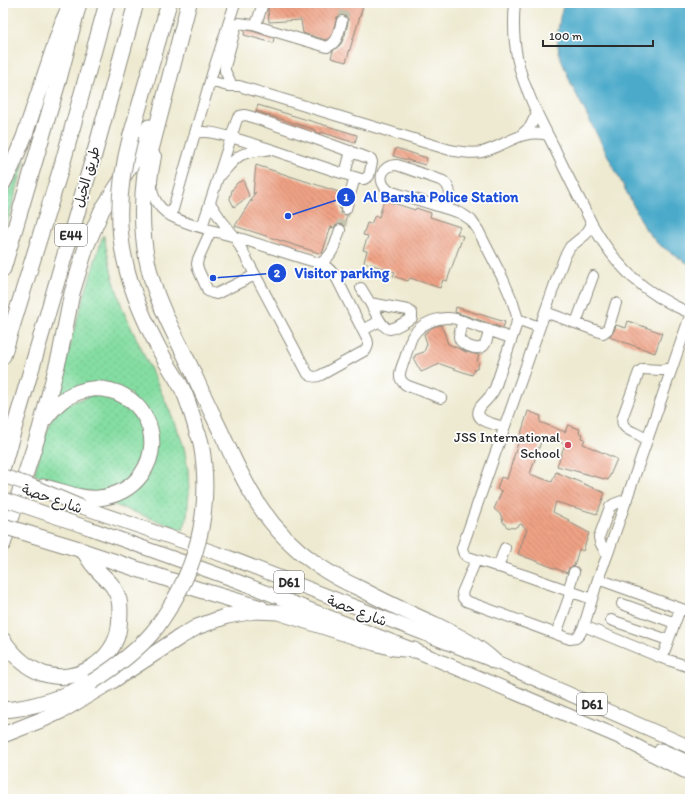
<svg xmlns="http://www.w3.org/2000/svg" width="693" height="802" font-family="Itim,'Playpen Sans Arabic',sans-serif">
	<defs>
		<pattern id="grass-dots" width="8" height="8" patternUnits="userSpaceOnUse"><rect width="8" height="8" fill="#84dda2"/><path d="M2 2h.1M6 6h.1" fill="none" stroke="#72be8c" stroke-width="1.8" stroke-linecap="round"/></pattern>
		<pattern id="building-back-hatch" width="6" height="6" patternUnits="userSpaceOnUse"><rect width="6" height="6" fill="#efa285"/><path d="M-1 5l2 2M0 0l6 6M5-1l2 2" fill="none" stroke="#c2846d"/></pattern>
	</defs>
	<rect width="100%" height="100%" fill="#fff"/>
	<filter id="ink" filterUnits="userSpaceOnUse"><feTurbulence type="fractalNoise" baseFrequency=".025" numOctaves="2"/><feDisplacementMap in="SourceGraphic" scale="8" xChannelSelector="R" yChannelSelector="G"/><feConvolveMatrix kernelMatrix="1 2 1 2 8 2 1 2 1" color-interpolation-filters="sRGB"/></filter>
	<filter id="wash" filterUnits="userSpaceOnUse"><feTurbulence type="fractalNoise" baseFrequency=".012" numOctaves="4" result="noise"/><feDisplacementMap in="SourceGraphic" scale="16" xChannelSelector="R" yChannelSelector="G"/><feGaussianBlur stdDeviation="0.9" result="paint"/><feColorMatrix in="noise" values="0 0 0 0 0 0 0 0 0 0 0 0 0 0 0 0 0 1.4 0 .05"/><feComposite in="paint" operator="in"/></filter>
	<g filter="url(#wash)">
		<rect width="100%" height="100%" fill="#eeead1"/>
		<path fill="url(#grass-dots)" stroke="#588466" d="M25,160L3,238V201L17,176Z
			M103,235L104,237L112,275L123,310L158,385L176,425L184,447L188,470L189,493L187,517L183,530L106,502L154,463L131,393L59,396C68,341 87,289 103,235Z
			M96,394L122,402L137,416L143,429L145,442L143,456L138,468L124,483L97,493L67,488L34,474L50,421L64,405Z"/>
		<path fill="#4baaca" stroke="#3b6a7a" d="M564,3H690V265L658,244L646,230L572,86L559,54L557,37L560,17Z"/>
		<g id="blocks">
			<path fill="url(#building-back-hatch)" d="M269,3H364L346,62L331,58L333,51L341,44L345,35L348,22V19L346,16L341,15L337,17L332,34L329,38L326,40L303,33L301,20L269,22L268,9Z
				M245,30L252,31L274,38L273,43L244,35Z
				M258,105L357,135L355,143L321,132L320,134L315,132V130L256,111Z
				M396,148L427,158L425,165L393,156Z
				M256,165L342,193L338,206L340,207V210L342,214L347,215L344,225L339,224L336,225L334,228L331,227L322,254L235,226L251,200L252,202V197L256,192L253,194Z
				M243,180L249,196L234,207L230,199L232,190L237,183Z
				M384,200L415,210L416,208L431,213L430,217L460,227L457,234L463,236L447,281L443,280L440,288L410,278L408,281L393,276L395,272L364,262L367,251L363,250L368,236L363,235L367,223L371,224L375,215L379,217Z
				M456,307L505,322L503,328L455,312Z
				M628,321L662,333L655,353L609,337L614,331L616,325L626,328Z
				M441,325L442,329H443L448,344L460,349L466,352L479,355L477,361L479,363L477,369H475L472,375L440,364L421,372L413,358L415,357V355L424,352L427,344L424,334L433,327Z
				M528,411L541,416L540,422L565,432L568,425L580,429L579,433L583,434L582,438L585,439L583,444L617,459L608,480L557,466L565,444L543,436L530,474L552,482L556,472L605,493L597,514L556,502L553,512L569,520V522L589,533L583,551L579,549L574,566L569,568L567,573L518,554L527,529L521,524L514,528L507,527L503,522L501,515L494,509L502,491L497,489L501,477L507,479Z"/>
		</g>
	</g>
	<g filter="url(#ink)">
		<use href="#blocks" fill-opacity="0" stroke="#8c8a7e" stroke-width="1"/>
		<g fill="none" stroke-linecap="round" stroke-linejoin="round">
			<path stroke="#c7c4b0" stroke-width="10" stroke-dasharray="10 5" stroke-linecap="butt" d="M342,21L348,3
				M340,230L346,209"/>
			<defs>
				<path id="minor" d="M515,3C512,33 516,65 528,92C535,111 545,129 554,147C566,173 579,198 592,224C617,268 643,293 690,313
					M256,25L263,3
					M210,81L228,86H239L450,150C460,152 471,154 482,152C506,146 521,128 548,135
					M230,81L225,71V67L236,26L239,23L253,25L327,47C338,43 339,31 342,21
					M195,133C209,130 221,135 234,138L270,149L338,172L361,179H364L369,176L372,162L371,159L368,158L316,139L249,116L245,115L240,116L237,119L202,227
					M521,135L530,127L537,113
					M156,156C154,170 148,188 156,201C159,207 165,212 171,216C189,226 213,230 232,236C259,244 285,253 312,261C324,264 330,268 337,279L366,337C369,342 369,345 366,350L321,375C315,378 312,377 308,374L235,237L222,221L210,203
					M345,174L351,151
					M221,175C238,155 239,152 266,150
					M447,208C450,198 453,189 443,181L397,165C381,165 376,181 389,191L457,212L462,214L471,220L478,230L503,279L512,300L517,316V319L516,326L495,388C491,397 487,399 481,406C470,421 495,424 504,427
					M346,209L355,177
					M171,216L213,71L235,3
					M592,224L586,234L570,247L564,258L462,548C463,553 464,555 468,557L524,575L592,599
					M211,230L198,259L197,264L198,269L208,291L212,293L216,294L255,275
					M321,263C334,254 335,244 340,230
					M361,288L370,303L408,310L412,313V318L410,319C405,322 396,328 390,329C383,330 373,308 370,303
					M545,312L603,333L608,329L616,303
					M517,319L539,327
					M463,321C462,326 459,332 459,337C459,344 477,351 482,347C487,344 488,335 489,330
					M576,323L593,276
					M363,330L380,321
					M441,398L408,386C404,384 401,381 400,377C399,371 403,364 405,358C407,352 409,344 412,337C420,323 440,315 456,319L511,338
					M647,441C640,431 618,432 623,416L639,372L643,369L661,370L672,368
					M607,556L600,542L599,537L610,507L614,504L627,499
					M476,560L462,593L463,598L466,601L570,639L576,638L580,634L584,626L598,579L607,556L690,316
					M498,567L505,548
					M598,579L690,612
					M568,591L574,572
					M622,604L675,623
					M611,620L668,640
					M584,626L662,658L690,667
					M556,634L571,592
					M662,658L680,609"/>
				<path id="major" d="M82,507L228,557L494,661L690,747
					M89,528L237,581L414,650L619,737L690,774
					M661,750L690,763"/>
				<path id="highway" d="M189,3L145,173C141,205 141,237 149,269C157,304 177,338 192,370C201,391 211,411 221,432C246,486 265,528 316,564C330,574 345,582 361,589C385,602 409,613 434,624C456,635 476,644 494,661
					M131,135L169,3
					M3,183L12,166L24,137L63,21L68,10L72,3
					M3,269L59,79L79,3
					M3,356L62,165L107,3
					M3,466L94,155L136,3
					M43,487C61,490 80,500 99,498C116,496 131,488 141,475C169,436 139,386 92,389C83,390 74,393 66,398C57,403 51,411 45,419
					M3,544L40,429L60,354L72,293L86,247L102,210L134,160L144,141L149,127
					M80,550L200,590L261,608
					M3,640C13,655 27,668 44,674C77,685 115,660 119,627C120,617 121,609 119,600C114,582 104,579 94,566C90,562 87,556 84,551
					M3,710C34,708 64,697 91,683
					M3,735L46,718L63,710L112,681L180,637L197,627L227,616L255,611L278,612L375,643L394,648L414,650"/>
			</defs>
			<use href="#minor" stroke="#8c8a7e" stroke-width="12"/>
			<use href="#major" stroke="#8c8a7e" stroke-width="15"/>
			<use href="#highway" stroke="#8c8a7e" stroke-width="17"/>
			<use href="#minor" stroke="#fff" stroke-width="10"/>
			<use href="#major" stroke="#fff" stroke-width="13"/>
			<use href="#highway" stroke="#fff" stroke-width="15"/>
			<defs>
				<path id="major-bridge" d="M3,476L30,485L82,507
					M3,499L89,528"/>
				<path id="highway-bridge" d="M3,526L79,549
					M92,682C114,668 136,652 153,632C161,622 167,612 173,602C202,552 211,499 201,443C200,439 199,435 197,432C194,420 190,408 186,397C181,384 172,372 165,360C148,329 132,296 125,261C115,219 120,176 131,135"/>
			</defs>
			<use href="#major-bridge" stroke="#8c8a7e" stroke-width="15" stroke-linecap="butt"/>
			<use href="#highway-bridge" stroke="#8c8a7e" stroke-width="17" stroke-linecap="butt"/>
			<use href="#major-bridge" stroke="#fff" stroke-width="13"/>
			<use href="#highway-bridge" stroke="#fff" stroke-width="15"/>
		</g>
	</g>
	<circle fill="#d1495b" stroke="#fff" stroke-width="1.5" cx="568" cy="445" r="4"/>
	<g text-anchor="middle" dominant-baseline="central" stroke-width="3.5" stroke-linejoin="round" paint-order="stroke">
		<g fill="#fff" stroke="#6b6b6b" stroke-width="1">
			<rect x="55" y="224" width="32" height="22" rx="3"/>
			<rect x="274" y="571" width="30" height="22" rx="3"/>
			<rect x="577" y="693" width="30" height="22" rx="3"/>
		</g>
		<g font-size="13" font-weight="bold" fill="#2b2b2b">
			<text x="71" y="235">E44</text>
			<text x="289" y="582">D61</text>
			<text x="592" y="704">D61</text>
		</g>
		<g font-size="14" fill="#2b2b2b" stroke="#fff">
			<text transform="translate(87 177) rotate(-74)">طريق الخيل</text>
			<text transform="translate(52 499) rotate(19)">شارع حصة</text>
			<text transform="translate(357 611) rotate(21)">شارع حصة</text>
		</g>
		<g font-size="14" fill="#2b2b2b" stroke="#fff" text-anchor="end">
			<text x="560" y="437">JSS International<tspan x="560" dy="16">School</tspan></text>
		</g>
	</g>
	<path fill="none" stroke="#1d4ed8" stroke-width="1.5" d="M288 216L346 197M213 278L277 273"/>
	<g fill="#1d4ed8" stroke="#fff" stroke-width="1.5">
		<circle cx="288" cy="216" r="4"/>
		<circle cx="213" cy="278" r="4"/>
		<circle cx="346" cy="197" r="10"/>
		<circle cx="277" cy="273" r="10"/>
	</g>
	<g font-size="12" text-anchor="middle" font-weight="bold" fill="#fff">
		<text x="346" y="201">1</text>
		<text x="277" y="277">2</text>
	</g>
	<g font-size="15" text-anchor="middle" font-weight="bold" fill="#1d4ed8" stroke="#fff" stroke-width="3.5" stroke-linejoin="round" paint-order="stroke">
		<text x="441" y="202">Al Barsha Police Station</text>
		<text x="342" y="278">Visitor parking</text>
	</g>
	<rect width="693" height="802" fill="none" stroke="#fff" stroke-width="16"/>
	<path d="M543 40v6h110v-6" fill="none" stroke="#2b2b2b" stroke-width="2"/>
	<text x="549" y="40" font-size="12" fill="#2b2b2b" stroke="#ffffff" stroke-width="3" paint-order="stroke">100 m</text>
</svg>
